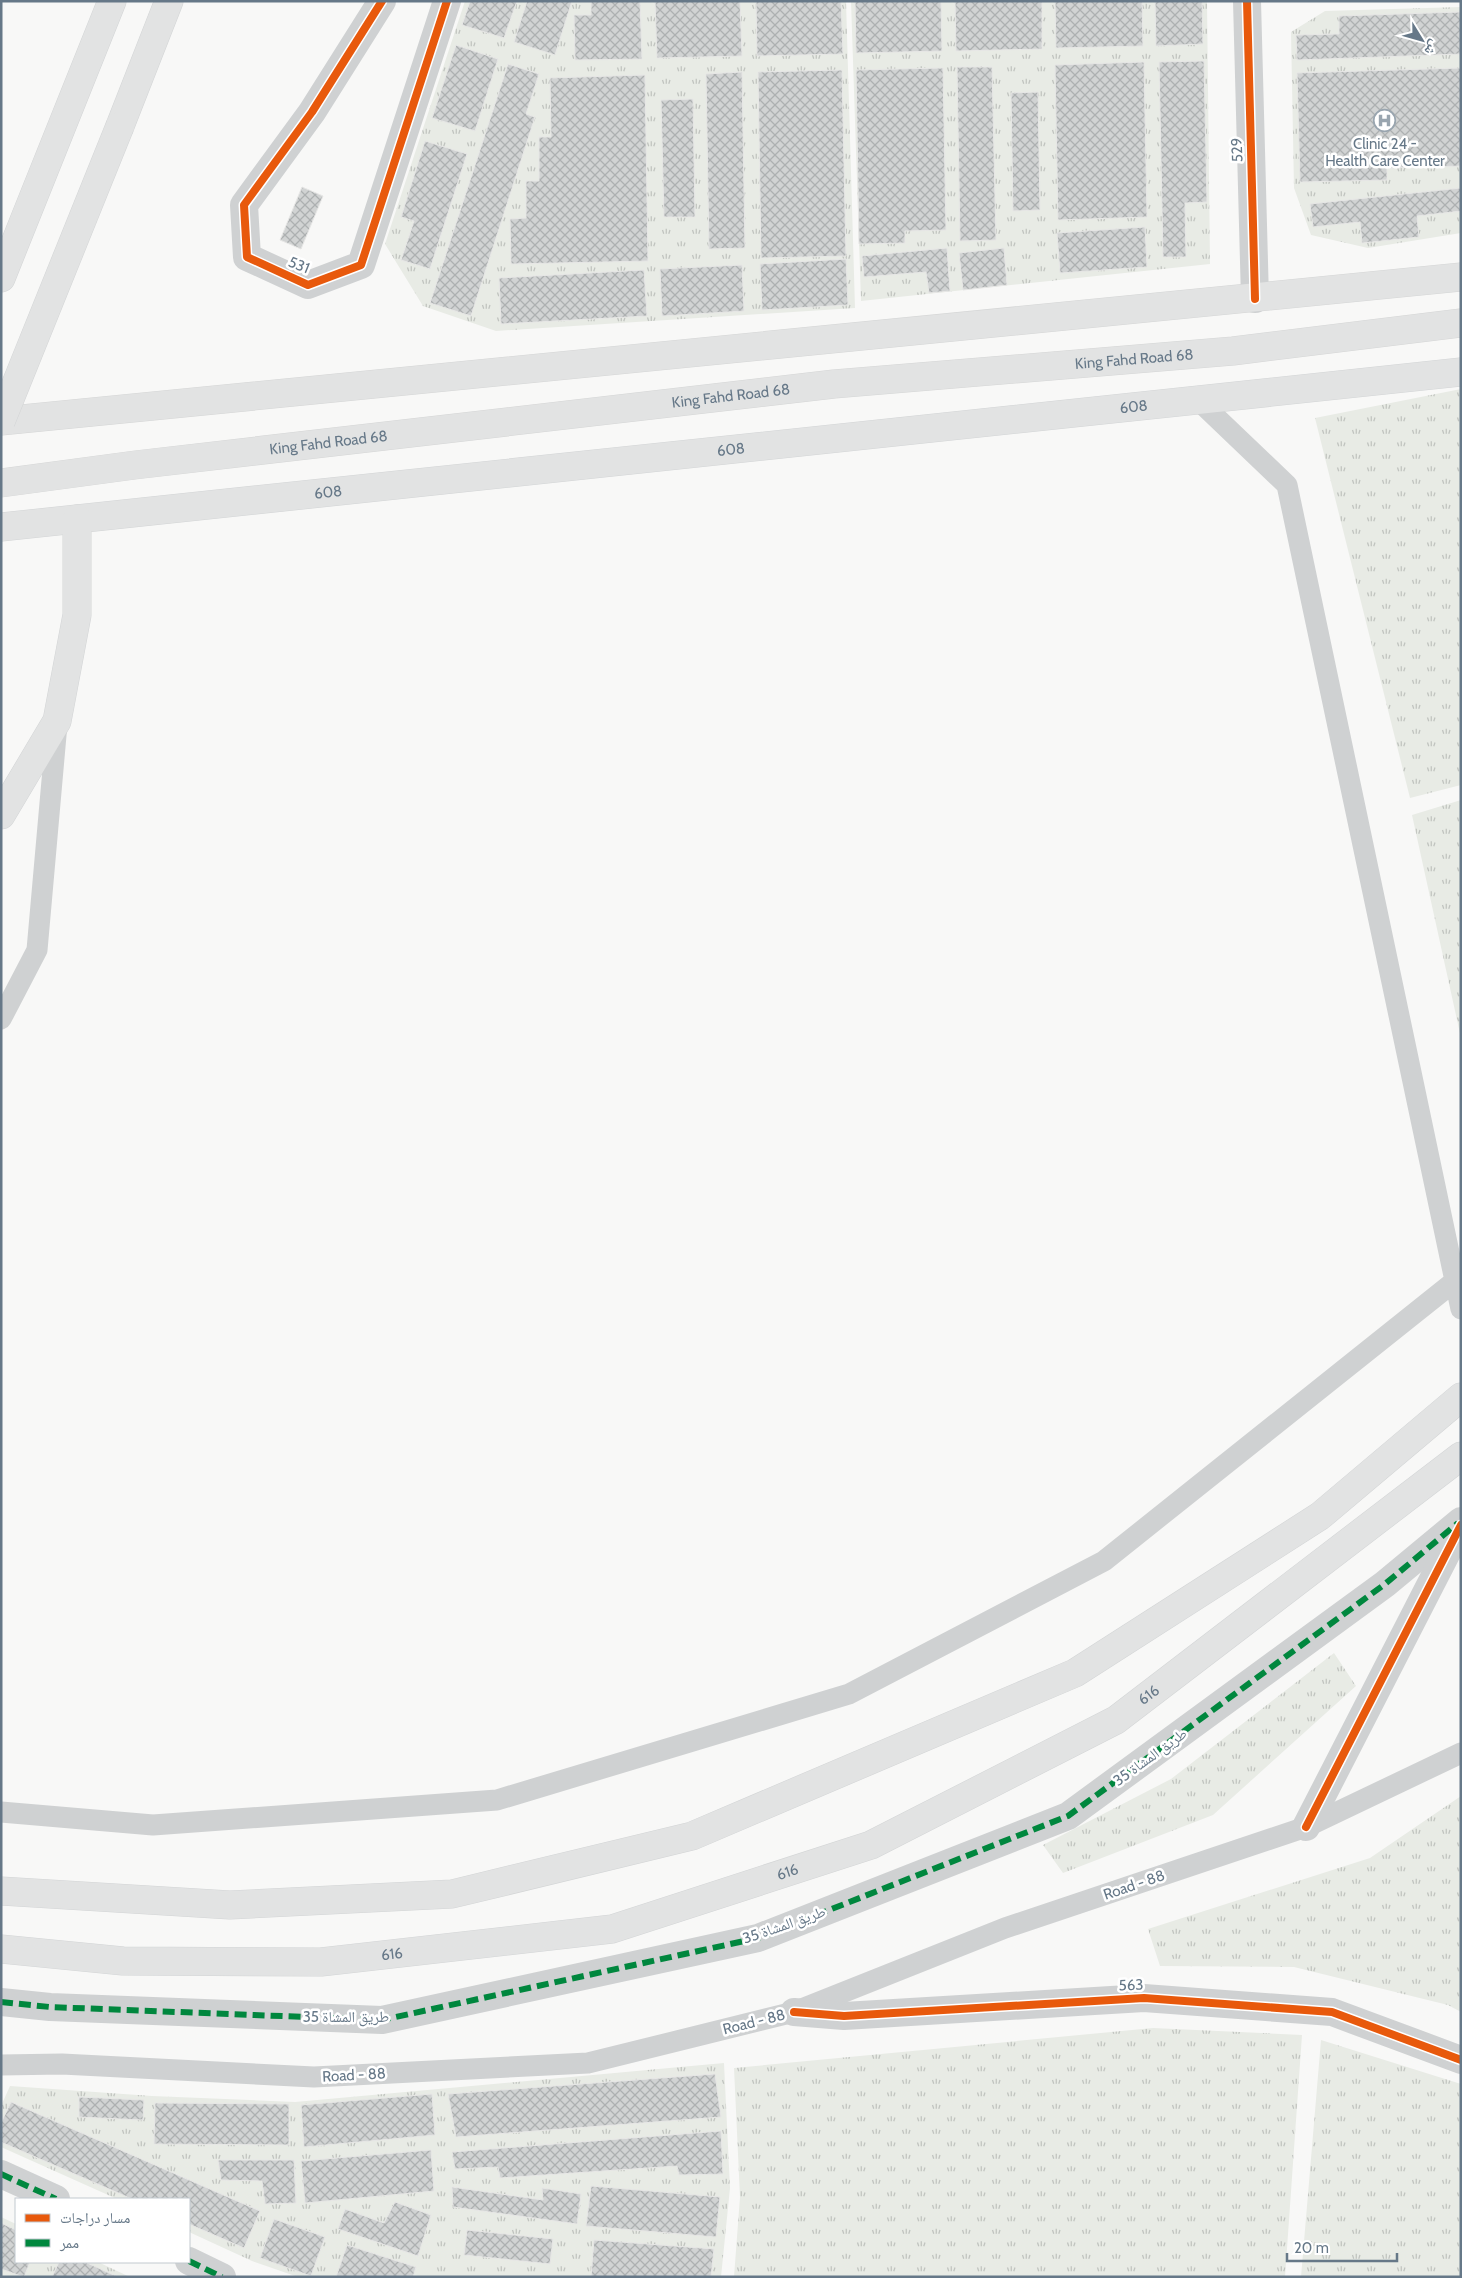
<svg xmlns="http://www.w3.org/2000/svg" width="1462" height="2278" font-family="Cabin,'Noto Naskh Arabic',sans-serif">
	<defs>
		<pattern id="park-tufts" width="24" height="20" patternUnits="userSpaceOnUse" patternTransform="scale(1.25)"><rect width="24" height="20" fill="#e8ebe5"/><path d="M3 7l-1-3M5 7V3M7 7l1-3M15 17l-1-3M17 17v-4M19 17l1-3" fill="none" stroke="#c0c3bf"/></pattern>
		<pattern id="building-cross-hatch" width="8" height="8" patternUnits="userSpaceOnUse" patternTransform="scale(1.25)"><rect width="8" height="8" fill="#d1d3d3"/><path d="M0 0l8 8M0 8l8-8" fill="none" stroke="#adb0b1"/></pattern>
	</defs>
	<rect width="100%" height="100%" fill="#f8f8f7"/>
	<path fill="url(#park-tufts)" d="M465,1H846L855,308L496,331L423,306L385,244Z
		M851,1H1207L1210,264L861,301Z
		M1461,7V233L1368,248L1311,235L1294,188L1291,32L1325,11Z
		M1461,389V785L1410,798L1315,418Z
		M1461,800V1038L1412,815Z
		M1334,1653L1356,1686L1213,1815L1063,1873L1043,1845L1171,1779Z
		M1461,1796V2012L1448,2005L1294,1967L1160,1966L1148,1929L1370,1858Z
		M1153,2028L1302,2035L1285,2277H734L740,2197L734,2068Z
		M1321,2040L1461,2084V2277H1301Z
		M724,2063L730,2188L721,2277H298L252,2261L189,2232V2199H117L1,2147V2106L10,2086L152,2096L295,2102Z
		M1,2217L16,2224V2262H98L130,2277H1Z"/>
	<path fill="url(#building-cross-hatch)" stroke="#e7e7e6" d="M470,1H517L504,38L462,25Z
		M527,1H572L555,55L514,42Z
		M591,1H640L642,59L575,60L574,15H591Z
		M655,1H740L742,56L657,58Z
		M756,1H841L843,54L757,56Z
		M855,1H941L942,51L856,53Z
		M955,1H1042V49L956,51Z
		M1055,1H1142L1143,46L1056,48Z
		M1155,1H1202L1203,44L1156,46Z
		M1461,12V54L1297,60L1296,35L1339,34V16Z
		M456,45L498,59L475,131L432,118Z
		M1204,61L1207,202L1185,203L1186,257H1163L1159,62Z
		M1144,62L1147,217L1058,220L1055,65Z
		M508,64L539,74L526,114L535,117L471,316L430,303Z
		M957,67H992L996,240L960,241Z
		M943,68L946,230L905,231V243L859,244L856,70Z
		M1461,68V166L1387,168V180L1300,182L1297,73Z
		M842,70L846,256L761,258L758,72Z
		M742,72L745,248L709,249L706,74Z
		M645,75L648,261L511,264L510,219L526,218V181H539V137H551L550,78Z
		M1038,92L1040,210L1013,211L1011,93Z
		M693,99L695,217H664L661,100Z
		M425,141L467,154L430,269L401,260L414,221L401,217Z
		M302,187L323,196L301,249L280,240Z
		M1461,188V211L1417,216L1419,237L1362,243L1360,222L1313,227L1310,204Z
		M1145,227L1147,267L1060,273L1057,233Z
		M947,248L950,291L929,293L926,272L864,277L862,256Z
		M1004,248L1007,285L963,290L959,253Z
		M846,259L848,305L762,310L760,264Z
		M742,265L744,311L662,316L660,269Z
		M644,270L647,316L501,324L499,278Z
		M715,2074L721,2117L456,2137L448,2094Z
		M432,2094L435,2135L304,2147L301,2105Z
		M79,2097L144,2100L143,2120L79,2117Z
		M11,2102L260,2211L244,2248L189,2224V2199H132L1,2142V2123Z
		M155,2103L289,2104V2145L154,2144Z
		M721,2131L723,2174L679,2175L677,2166L500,2178L498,2167L455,2169L452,2152Z
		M431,2150L434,2191L305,2203L301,2161Z
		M218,2160H294L296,2203L265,2204L262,2181L221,2180Z
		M591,2186L720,2197L716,2237L586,2226Z
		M452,2187L543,2200L542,2188L581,2194L577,2224L453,2207Z
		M395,2202L431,2215L418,2256L338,2229L345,2209L384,2223Z
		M274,2219L325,2237L311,2276L260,2258Z
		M1,2223L16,2230V2262H30L24,2277L1,2269Z
		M467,2230L553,2239L550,2264L464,2255Z
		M594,2240L714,2249L711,2277H591Z
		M347,2245L416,2267L413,2277H336Z
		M59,2262H85L118,2277H52Z"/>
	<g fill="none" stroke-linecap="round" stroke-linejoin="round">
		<defs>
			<g id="secondary">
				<path d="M120,126L169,1"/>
				<path d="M1,278L112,1"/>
				<path id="s1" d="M1,527L1461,372"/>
				<path d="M1,815L57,721L77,615V519"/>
				<path d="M1,1891L230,1905L452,1894L692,1836L1075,1673L1320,1516L1461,1397"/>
				<path id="s2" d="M1,1949L123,1961L321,1962L612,1929L871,1845L1116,1720L1461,1456"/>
			</g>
			<g id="primary">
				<path d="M1,421L1461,277"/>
				<path id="s3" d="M1,483L135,465L834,384L1233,351L1461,323"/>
			</g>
		</defs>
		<use href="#secondary" stroke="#d3d5d6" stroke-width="29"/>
		<use href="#primary" stroke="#d5d6d6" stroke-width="29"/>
		<path stroke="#cfd1d2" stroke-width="21" d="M1198,400L1287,485L1461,1309
			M1,1019L37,950L57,724
			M1,1812L153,1825L497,1800L849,1694L1104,1561L1455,1281
			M1,2065L62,2064L314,2077L588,2063L794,2012L1005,1928L1306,1827L1461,1753"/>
		<path stroke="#cfd1d2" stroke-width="28" d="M1,2002L50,2007L382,2020L758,1938L1068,1816L1385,1584L1461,1521"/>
		<path stroke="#cfd1d2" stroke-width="28" d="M382,1L312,112L244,205L247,257L308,285L361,265L447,1
			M1247,1L1255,299
			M1306,1827L1461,1525
			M794,2012L844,2016L1144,1998L1332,2012L1461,2060
			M1,2174L56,2199
			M189,2261L222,2277"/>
		<use href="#secondary" stroke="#e2e3e3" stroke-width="28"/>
		<use href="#primary" stroke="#e2e3e3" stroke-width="28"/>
		<defs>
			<path id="secondary-bridge" d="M1,421L120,126"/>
		</defs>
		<use href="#secondary-bridge" stroke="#d3d5d6" stroke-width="29" stroke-linecap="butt"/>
		<use href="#secondary-bridge" stroke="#e2e3e3" stroke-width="28"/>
		<path stroke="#00873e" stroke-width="6" stroke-dasharray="12 6" stroke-linecap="butt" d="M1,2002L50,2007L382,2020L758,1938L1068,1816L1385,1584L1458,1523
			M1,2174L56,2199
			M189,2261L222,2277"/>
		<defs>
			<path id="cycleway" d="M382,1L312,112L244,205L247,257L308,285L361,265L447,1
				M1247,1L1255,299
				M1306,1827L1461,1525
				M794,2012L844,2016L1144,1998L1332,2012L1461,2060"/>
		</defs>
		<use href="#cycleway" stroke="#fff" stroke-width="11"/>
		<use href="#cycleway" stroke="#e8590c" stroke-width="8"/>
	</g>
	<defs>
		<symbol id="hospital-ring" viewBox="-11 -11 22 22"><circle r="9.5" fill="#fff" stroke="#99a5af" stroke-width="1.5"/><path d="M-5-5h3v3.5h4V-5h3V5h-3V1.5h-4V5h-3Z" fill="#99a5af"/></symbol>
	</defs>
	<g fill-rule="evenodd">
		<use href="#hospital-ring" x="1372" y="108" width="25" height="25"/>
	</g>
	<g text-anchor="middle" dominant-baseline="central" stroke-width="5" stroke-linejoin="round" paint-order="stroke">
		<g font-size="15" fill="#667888" stroke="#fff">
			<text x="1385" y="144">Clinic 24 -<tspan x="1385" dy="17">Health Care Center</tspan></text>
		</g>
		<g font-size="15" fill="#667888" stroke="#fff">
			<text transform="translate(1237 150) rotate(-92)">529</text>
			<text transform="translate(299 265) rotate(22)">531</text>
			<text stroke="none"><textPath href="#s3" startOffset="1140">King Fahd Road 68</textPath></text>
			<text stroke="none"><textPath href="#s3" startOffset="735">King Fahd Road 68</textPath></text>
			<text stroke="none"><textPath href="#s1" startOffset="1139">608</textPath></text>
			<text stroke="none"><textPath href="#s3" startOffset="330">King Fahd Road 68</textPath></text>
			<text stroke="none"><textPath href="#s1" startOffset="734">608</textPath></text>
			<text stroke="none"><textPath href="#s1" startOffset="329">608</textPath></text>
			<text stroke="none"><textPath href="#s2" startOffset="1202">616</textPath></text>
			<text transform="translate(1150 1757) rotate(-36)">طريق المشاة 35</text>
			<text stroke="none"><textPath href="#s2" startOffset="798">616</textPath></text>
			<text transform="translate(1134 1885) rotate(-19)">Road - 88</text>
			<text transform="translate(784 1925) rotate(-19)">طريق المشاة 35</text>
			<text stroke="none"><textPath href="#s2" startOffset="392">616</textPath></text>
			<text transform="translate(1131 1985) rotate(-2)">563</text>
			<text x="346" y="2017">طريق المشاة 35</text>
			<text transform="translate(754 2022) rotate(-14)">Road - 88</text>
			<text transform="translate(354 2075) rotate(-3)">Road - 88</text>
		</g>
	</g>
	<rect width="1462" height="2278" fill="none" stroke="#667888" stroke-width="5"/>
	<rect x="15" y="2198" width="175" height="65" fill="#ffffff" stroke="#c2c9cf"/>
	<rect x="25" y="2214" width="25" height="8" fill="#e8590c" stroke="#c2c9cf"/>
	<text x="60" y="2223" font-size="15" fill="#667888">مسار دراجات</text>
	<rect x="25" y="2239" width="25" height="8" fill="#00873e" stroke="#c2c9cf"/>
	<text x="60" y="2248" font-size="15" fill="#667888">ممر</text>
	<g transform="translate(1422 40) rotate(127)" stroke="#ffffff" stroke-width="4" paint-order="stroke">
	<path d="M0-4L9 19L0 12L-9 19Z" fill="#667888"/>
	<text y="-8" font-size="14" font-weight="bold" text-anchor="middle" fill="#667888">ش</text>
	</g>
	<path d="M1287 2253v8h110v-8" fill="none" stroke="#667888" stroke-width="2.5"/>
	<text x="1294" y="2253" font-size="15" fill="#667888" stroke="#ffffff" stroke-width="4" paint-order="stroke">20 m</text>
</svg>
